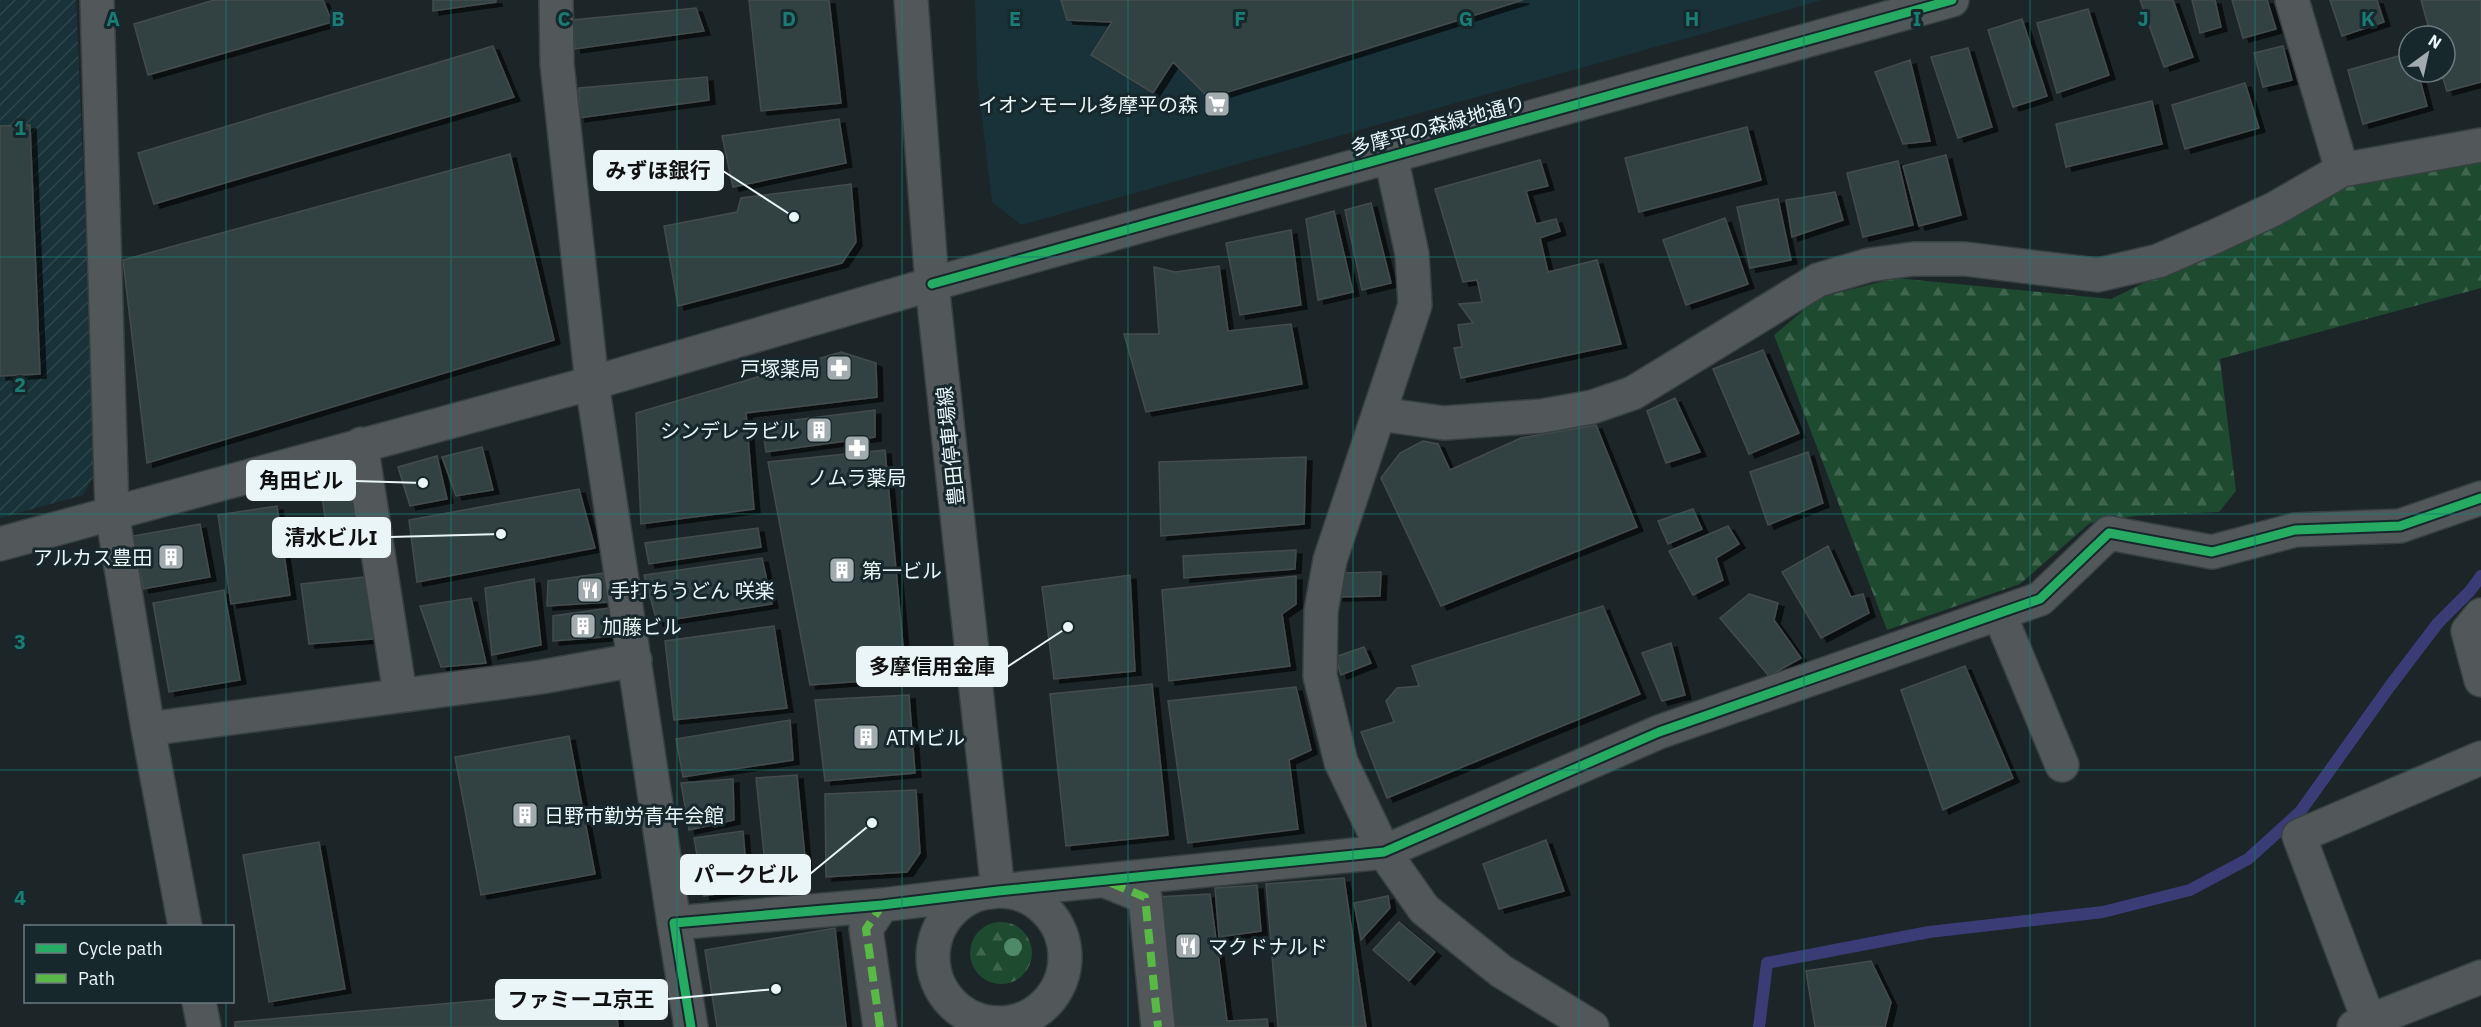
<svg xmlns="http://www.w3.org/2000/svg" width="2481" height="1027" font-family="'IBM Plex Sans','Noto Sans JP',sans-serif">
	<defs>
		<pattern id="industrial-furrows" width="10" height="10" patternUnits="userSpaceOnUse" patternTransform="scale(1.5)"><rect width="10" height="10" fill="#193138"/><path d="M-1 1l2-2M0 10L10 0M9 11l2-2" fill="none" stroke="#2f454c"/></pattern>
		<pattern id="forest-firs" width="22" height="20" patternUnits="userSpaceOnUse" patternTransform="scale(1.5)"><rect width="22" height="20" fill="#1e4a30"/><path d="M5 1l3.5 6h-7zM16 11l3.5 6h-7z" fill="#3f654f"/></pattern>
		<filter id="shadow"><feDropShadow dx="6" dy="4" stdDeviation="0" flood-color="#0009"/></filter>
	</defs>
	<rect width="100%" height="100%" fill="#1c2528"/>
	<path fill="#193138" d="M975,0H1823L1021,225L992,202L977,78Z"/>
	<path fill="url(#industrial-furrows)" d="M0,0H76L96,472L83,495L0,518Z"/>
	<path fill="url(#forest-firs)" d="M2481,154V288L2220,359L2236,491L2219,512L2135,516L2090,523L2020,584L1887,630L1774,335L1818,298L1896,278L2111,299L2342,185Z
		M970 953a31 31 0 1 1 62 0a31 31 0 1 1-62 0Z"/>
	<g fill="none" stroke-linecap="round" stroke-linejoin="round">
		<path stroke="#3a3c76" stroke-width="12" d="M1759,1027L1767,963L1929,932L2103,912L2190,890L2248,859L2300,812L2390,686L2438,623L2470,591L2481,576"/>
	</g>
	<path fill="#324242" stroke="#444c4d" stroke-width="1.5" filter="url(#shadow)" d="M214,0H323L332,22L148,75L134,24Z
		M433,0H496V2L433,11Z
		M749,0H829L841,103L761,111Z
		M1061,0H1523L1209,98L1173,62L1153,93L1091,55L1112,22L1067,20Z
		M2140,0H2173L2193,57L2164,67Z
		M2192,0H2215L2221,27L2200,33Z
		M2232,0H2267L2276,29L2243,38Z
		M2330,0H2377L2384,22L2342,36Z
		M2421,0H2481V82L2447,91L2441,72H2445V36H2431Z
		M696,8L704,31L575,49L572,20Z
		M2088,9L2109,75L2057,93L2037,23Z
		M2022,19L2047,96L2013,107L1988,30Z
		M493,46L514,97L154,204L138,153Z
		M2283,46L2292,80L2263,87L2254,53Z
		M1968,48L1992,127L1958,138L1931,57Z
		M2409,53V72H2418L2427,106L2363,124L2348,70Z
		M1910,60L1930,141L1903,144L1875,72Z
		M707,77L709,100L579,118V88Z
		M2245,83L2259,128L2185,149L2172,105Z
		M2152,101L2162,144L2066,167L2056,124Z
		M839,119L846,163L733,187L722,136Z
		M30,125L40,374L0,376V126Z
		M1747,127L1761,180L1639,212L1625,158Z
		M510,154L554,340L147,463L123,260Z
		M1946,155L1961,215L1919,226L1903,166Z
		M1540,160L1548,186L1526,191L1536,224L1556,219L1560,231L1540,238L1548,272L1597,260L1621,344L1461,378L1454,348L1462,347L1458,325L1473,323L1459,304L1482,302L1477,280L1463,282L1435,189Z
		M1898,161L1913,225L1863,237L1847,173Z
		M851,184L856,242L842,263L678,306L664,226L737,212L741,198Z
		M1835,192L1843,220L1792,237L1786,200Z
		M1778,199L1791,260L1750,268L1737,207Z
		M1371,203L1391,283L1362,290L1345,210Z
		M1334,211L1353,292L1318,300L1306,219Z
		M1725,218L1748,284L1686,305L1663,240Z
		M1291,230L1301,305L1240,315L1226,243Z
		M1219,266L1228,331L1291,324L1302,384L1146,412L1124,334H1159L1154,267L1175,272Z
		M1763,350L1799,433L1749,454L1713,369Z
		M841,352L876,363L877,397L746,413L754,509L641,524L636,413Z
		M1675,398L1700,452L1666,463L1647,411Z
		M875,410V437L766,452L762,424Z
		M1596,425L1637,527L1441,606L1381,478L1400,453L1423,441L1438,444L1450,470L1521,438Z
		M482,447L493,490L456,496L442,457Z
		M885,450L906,678L810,685L768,462Z
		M1808,452L1823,503L1768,525L1750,472Z
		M437,456L447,499L410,506L398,467Z
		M1306,457L1304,524L1161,536L1159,462Z
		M353,487L358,530H327L321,490Z
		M579,489L595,548L417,582L409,520Z
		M277,506L290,595L231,604L218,515Z
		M1693,509L1702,529L1668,544L1658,521Z
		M200,524L210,577L143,589L133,536Z
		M1728,526L1739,544L1716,558L1723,580L1693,595L1669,551Z
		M758,528L761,547L649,564L645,543Z
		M1828,546L1851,597L1863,594L1869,613L1821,638L1782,572Z
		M1296,550L1295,569L1184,578L1183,556Z
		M762,558L772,604L657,622L644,575Z
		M1381,572L1380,596L1337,597L1341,573Z
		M603,573L610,602L547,606L548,581Z
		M1130,575L1135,671L1054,679L1042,587Z
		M373,576L384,638L309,644L301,584Z
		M1296,576V604L1282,614L1290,666L1169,681L1162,590Z
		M534,579L541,645L492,655L485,588Z
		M224,590L240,680L169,692L153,603Z
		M1749,594L1778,603L1774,620L1801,658L1769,676L1720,618Z
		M471,598L486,663L441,667L420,606Z
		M1603,606L1640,694L1387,798L1361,732L1394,722L1386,701L1397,688L1419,686L1412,666Z
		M609,608L616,636L553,641V616Z
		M774,626L787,708L674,720L665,641Z
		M1671,643L1685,695L1662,701L1642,653Z
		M1364,647L1371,663L1341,675L1335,657Z
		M1965,666L2013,778L1943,810L1901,690Z
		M1152,684L1168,835L1066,846L1050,694Z
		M1296,687L1311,750L1289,760L1298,829L1188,843L1168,701Z
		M909,695L915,773L825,781L815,700Z
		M790,720L793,760L683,777L676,739Z
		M569,736L595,874L481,895L455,757Z
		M797,775L806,868L766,873L756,778Z
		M733,779L734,820L689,830L681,783Z
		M916,790L920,853L907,872L826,877L825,794Z
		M743,831L748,889L704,896L694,838Z
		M1546,840L1564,891L1499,909L1483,864Z
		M319,842L345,989L269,1002L243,855Z
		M1344,878L1366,1027H1278L1266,884Z
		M1257,885L1261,931L1219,937L1215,888Z
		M1210,894L1227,1021L1267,1019L1268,1027H1173L1156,897Z
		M1388,896L1390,908L1361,940L1354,903Z
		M1399,922L1435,952L1409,981L1373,950Z
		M835,928L846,1027H717L705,950Z
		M1871,961L1891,1002L1885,1027H1815L1806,971Z
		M614,989L618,1027H235V1022Z"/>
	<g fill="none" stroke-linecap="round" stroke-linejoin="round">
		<defs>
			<path id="street" d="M97,0L112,513L148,729L185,926
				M556,0L557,64L592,383L674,923
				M2292,0L2342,170L2481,145
				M1391,157L1412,254L1415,305L1330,560L1321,611L1320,676L1341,762L1384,852L1424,909L1501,971L1592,1027
				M1379,414L1444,423L1542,416L1592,407L1633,393L1818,280L1869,265L1913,259H1965L2098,275L2158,261L2216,236L2274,209L2342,170
				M361,444L400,694
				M1999,613L2062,765
				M2481,615L2468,631L2481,680
				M148,729L541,677L635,660
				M1108,882L1145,897L1158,1027
				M199,1002L204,1027
				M2369,1021L2299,836L2481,758
				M691,1027L674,923L882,905L998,891L1384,852L1659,732L2040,599L2109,533L2212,552L2295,530L2400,526L2481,498
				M880,1027L866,929L882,905
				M2354,1027L2481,977"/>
			<path id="secondary" d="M911,0L932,284L998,891
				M0,544L592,383L932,284L1952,0
				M933 957a66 66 0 1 1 132 0a66 66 0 1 1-132 0Z"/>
		</defs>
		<use href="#street" stroke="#384042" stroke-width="36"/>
		<use href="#secondary" stroke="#384042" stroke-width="36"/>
		<use href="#street" stroke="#52585a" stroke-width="33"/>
		<use href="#secondary" stroke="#52585a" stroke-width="33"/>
		<path stroke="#58b947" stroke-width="8" stroke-dasharray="15 8" stroke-linecap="butt" d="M1111,883L1145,897L1158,1027
			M880,1027L866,929L882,905"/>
		<defs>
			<path id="cycleway" d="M932,284L1952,0
				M691,1027L674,923L882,905L998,891L1384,852L1659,732L2040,599L2109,533L2212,552L2295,530L2400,526L2481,498"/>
		</defs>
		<use href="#cycleway" stroke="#17282d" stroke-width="13"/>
		<use href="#cycleway" stroke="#26ab63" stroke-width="9"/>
	</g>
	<circle fill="#4e8a67" cx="1013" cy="947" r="9"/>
	<path fill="none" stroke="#1a7c75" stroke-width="1.5" stroke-opacity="0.55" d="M226,0V926M451,0V1027M677,0V1027M902,0V1027M1128,0V1027M1353,0V1027M1579,0V1027M1804,0V1027M2030,0V1027M2255,0V1027M0,257H2481M0,514H2481M0,770H2481M226,1002V1027"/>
	<defs>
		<symbol id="supermarket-square" viewBox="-11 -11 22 22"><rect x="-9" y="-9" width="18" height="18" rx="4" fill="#a2acaf" stroke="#17282d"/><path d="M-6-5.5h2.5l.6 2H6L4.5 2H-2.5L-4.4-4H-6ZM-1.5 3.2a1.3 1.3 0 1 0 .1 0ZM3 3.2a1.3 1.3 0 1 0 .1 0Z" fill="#fff"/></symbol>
		<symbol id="pharmacy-square" viewBox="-11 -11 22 22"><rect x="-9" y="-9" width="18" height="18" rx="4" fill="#a2acaf" stroke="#17282d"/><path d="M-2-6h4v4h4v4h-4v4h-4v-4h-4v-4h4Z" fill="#fff"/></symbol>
		<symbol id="building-square" viewBox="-11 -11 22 22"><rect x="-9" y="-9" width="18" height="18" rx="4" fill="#a2acaf" stroke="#17282d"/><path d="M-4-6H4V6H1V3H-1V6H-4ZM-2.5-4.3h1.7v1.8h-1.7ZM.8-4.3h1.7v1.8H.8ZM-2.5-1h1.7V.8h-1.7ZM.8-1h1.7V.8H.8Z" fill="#fff"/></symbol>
		<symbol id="restaurant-square" viewBox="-11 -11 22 22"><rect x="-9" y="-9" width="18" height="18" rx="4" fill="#a2acaf" stroke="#17282d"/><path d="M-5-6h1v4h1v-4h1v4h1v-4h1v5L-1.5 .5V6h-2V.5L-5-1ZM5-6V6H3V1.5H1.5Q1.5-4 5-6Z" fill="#fff"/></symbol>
	</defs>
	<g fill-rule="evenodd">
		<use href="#supermarket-square" x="1202" y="89" width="30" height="30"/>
		<use href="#pharmacy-square" x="824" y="353" width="30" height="30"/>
		<use href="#building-square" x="804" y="415" width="30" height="30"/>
		<use href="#pharmacy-square" x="842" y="433" width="30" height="30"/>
		<use href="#building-square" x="156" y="542" width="30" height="30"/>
		<use href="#building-square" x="827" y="555" width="30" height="30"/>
		<use href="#restaurant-square" x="575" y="575" width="30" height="30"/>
		<use href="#building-square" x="568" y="611" width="30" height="30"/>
		<use href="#building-square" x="851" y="722" width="30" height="30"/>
		<use href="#building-square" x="510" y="800" width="30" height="30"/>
		<use href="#restaurant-square" x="1173" y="931" width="30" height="30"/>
	</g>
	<g text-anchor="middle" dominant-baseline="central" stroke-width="6" stroke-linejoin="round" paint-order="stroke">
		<g font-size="20" fill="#eaf5f8" stroke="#17282d" text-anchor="start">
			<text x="1198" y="104" text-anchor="end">イオンモール多摩平の森</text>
			<text x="820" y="368" text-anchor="end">戸塚薬局</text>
			<text x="800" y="430" text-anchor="end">シンデレラビル</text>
			<text x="857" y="477" text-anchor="middle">ノムラ薬局</text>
			<text x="152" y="557" text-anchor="end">アルカス豊田</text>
			<text x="862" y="570">第一ビル</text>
			<text x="610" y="590">手打ちうどん 咲楽</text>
			<text x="602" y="626">加藤ビル</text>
			<text x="886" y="737">ATMビル</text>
			<text x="544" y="815">日野市勤労青年会館</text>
			<text x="1208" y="946">マクドナルド</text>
		</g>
		<g font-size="20" fill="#eaf5f8" stroke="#17282d">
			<text transform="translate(1438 125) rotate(-15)">多摩平の森緑地通り</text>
			<text transform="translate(950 446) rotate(-96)">豊田停車場線</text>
		</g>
	</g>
	<g font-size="20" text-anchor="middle" font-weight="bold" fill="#1a7c75" stroke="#17282d" stroke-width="6" stroke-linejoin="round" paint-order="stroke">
		<text x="113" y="26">A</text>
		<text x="338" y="26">B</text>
		<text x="564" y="26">C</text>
		<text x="789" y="26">D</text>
		<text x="1015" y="26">E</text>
		<text x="1240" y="26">F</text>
		<text x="1466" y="26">G</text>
		<text x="1692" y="26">H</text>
		<text x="1917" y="26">I</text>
		<text x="2143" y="26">J</text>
		<text x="2368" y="26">K</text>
		<text x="20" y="135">1</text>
		<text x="20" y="392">2</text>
		<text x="20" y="649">3</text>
		<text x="20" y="905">4</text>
	</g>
	<path fill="none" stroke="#eaf5f8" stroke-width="2" d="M794 217L723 171M423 483L355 481M501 534L390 537M1068 627L1007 667M872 823L810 874M776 989L667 999"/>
	<g fill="#eaf5f8" stroke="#17282d" stroke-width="2">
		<circle cx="794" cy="217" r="6"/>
		<circle cx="423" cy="483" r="6"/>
		<circle cx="501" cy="534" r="6"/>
		<circle cx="1068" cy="627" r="6"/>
		<circle cx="872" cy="823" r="6"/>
		<circle cx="776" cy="989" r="6"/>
	</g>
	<g fill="#eaf5f8" stroke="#eaf5f8" stroke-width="2">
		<rect x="594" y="151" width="129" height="39" rx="6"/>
		<rect x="247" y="461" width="108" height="39" rx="6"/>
		<rect x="273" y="518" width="117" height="39" rx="6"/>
		<rect x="857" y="647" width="150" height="39" rx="6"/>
		<rect x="681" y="855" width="129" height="39" rx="6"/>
		<rect x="496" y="980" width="171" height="39" rx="6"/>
	</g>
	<g font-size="21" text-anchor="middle" font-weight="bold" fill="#111">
		<text x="658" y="178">みずほ銀行</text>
		<text x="301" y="488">角田ビル</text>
		<text x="331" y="545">清水ビルI</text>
		<text x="932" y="674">多摩信用金庫</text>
		<text x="746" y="882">パークビル</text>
		<text x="581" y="1007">ファミーユ京王</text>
	</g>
	<rect x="24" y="925" width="210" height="78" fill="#17282d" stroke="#6b7a7e" stroke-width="1.5"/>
	<rect x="36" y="944" width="30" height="9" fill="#26ab63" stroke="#6b7a7e" stroke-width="1.5"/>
	<text x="78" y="955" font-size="18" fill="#eaf5f8">Cycle path</text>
	<rect x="36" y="974" width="30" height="9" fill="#58b947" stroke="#6b7a7e" stroke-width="1.5"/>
	<text x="78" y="985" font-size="18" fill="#eaf5f8">Path</text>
	<g transform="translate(2427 54) rotate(33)"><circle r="28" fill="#17282d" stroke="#6b7a7e" stroke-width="1.5"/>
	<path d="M0-4.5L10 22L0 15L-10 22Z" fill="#a2acaf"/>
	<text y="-9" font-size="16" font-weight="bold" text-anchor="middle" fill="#eaf5f8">N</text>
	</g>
</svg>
